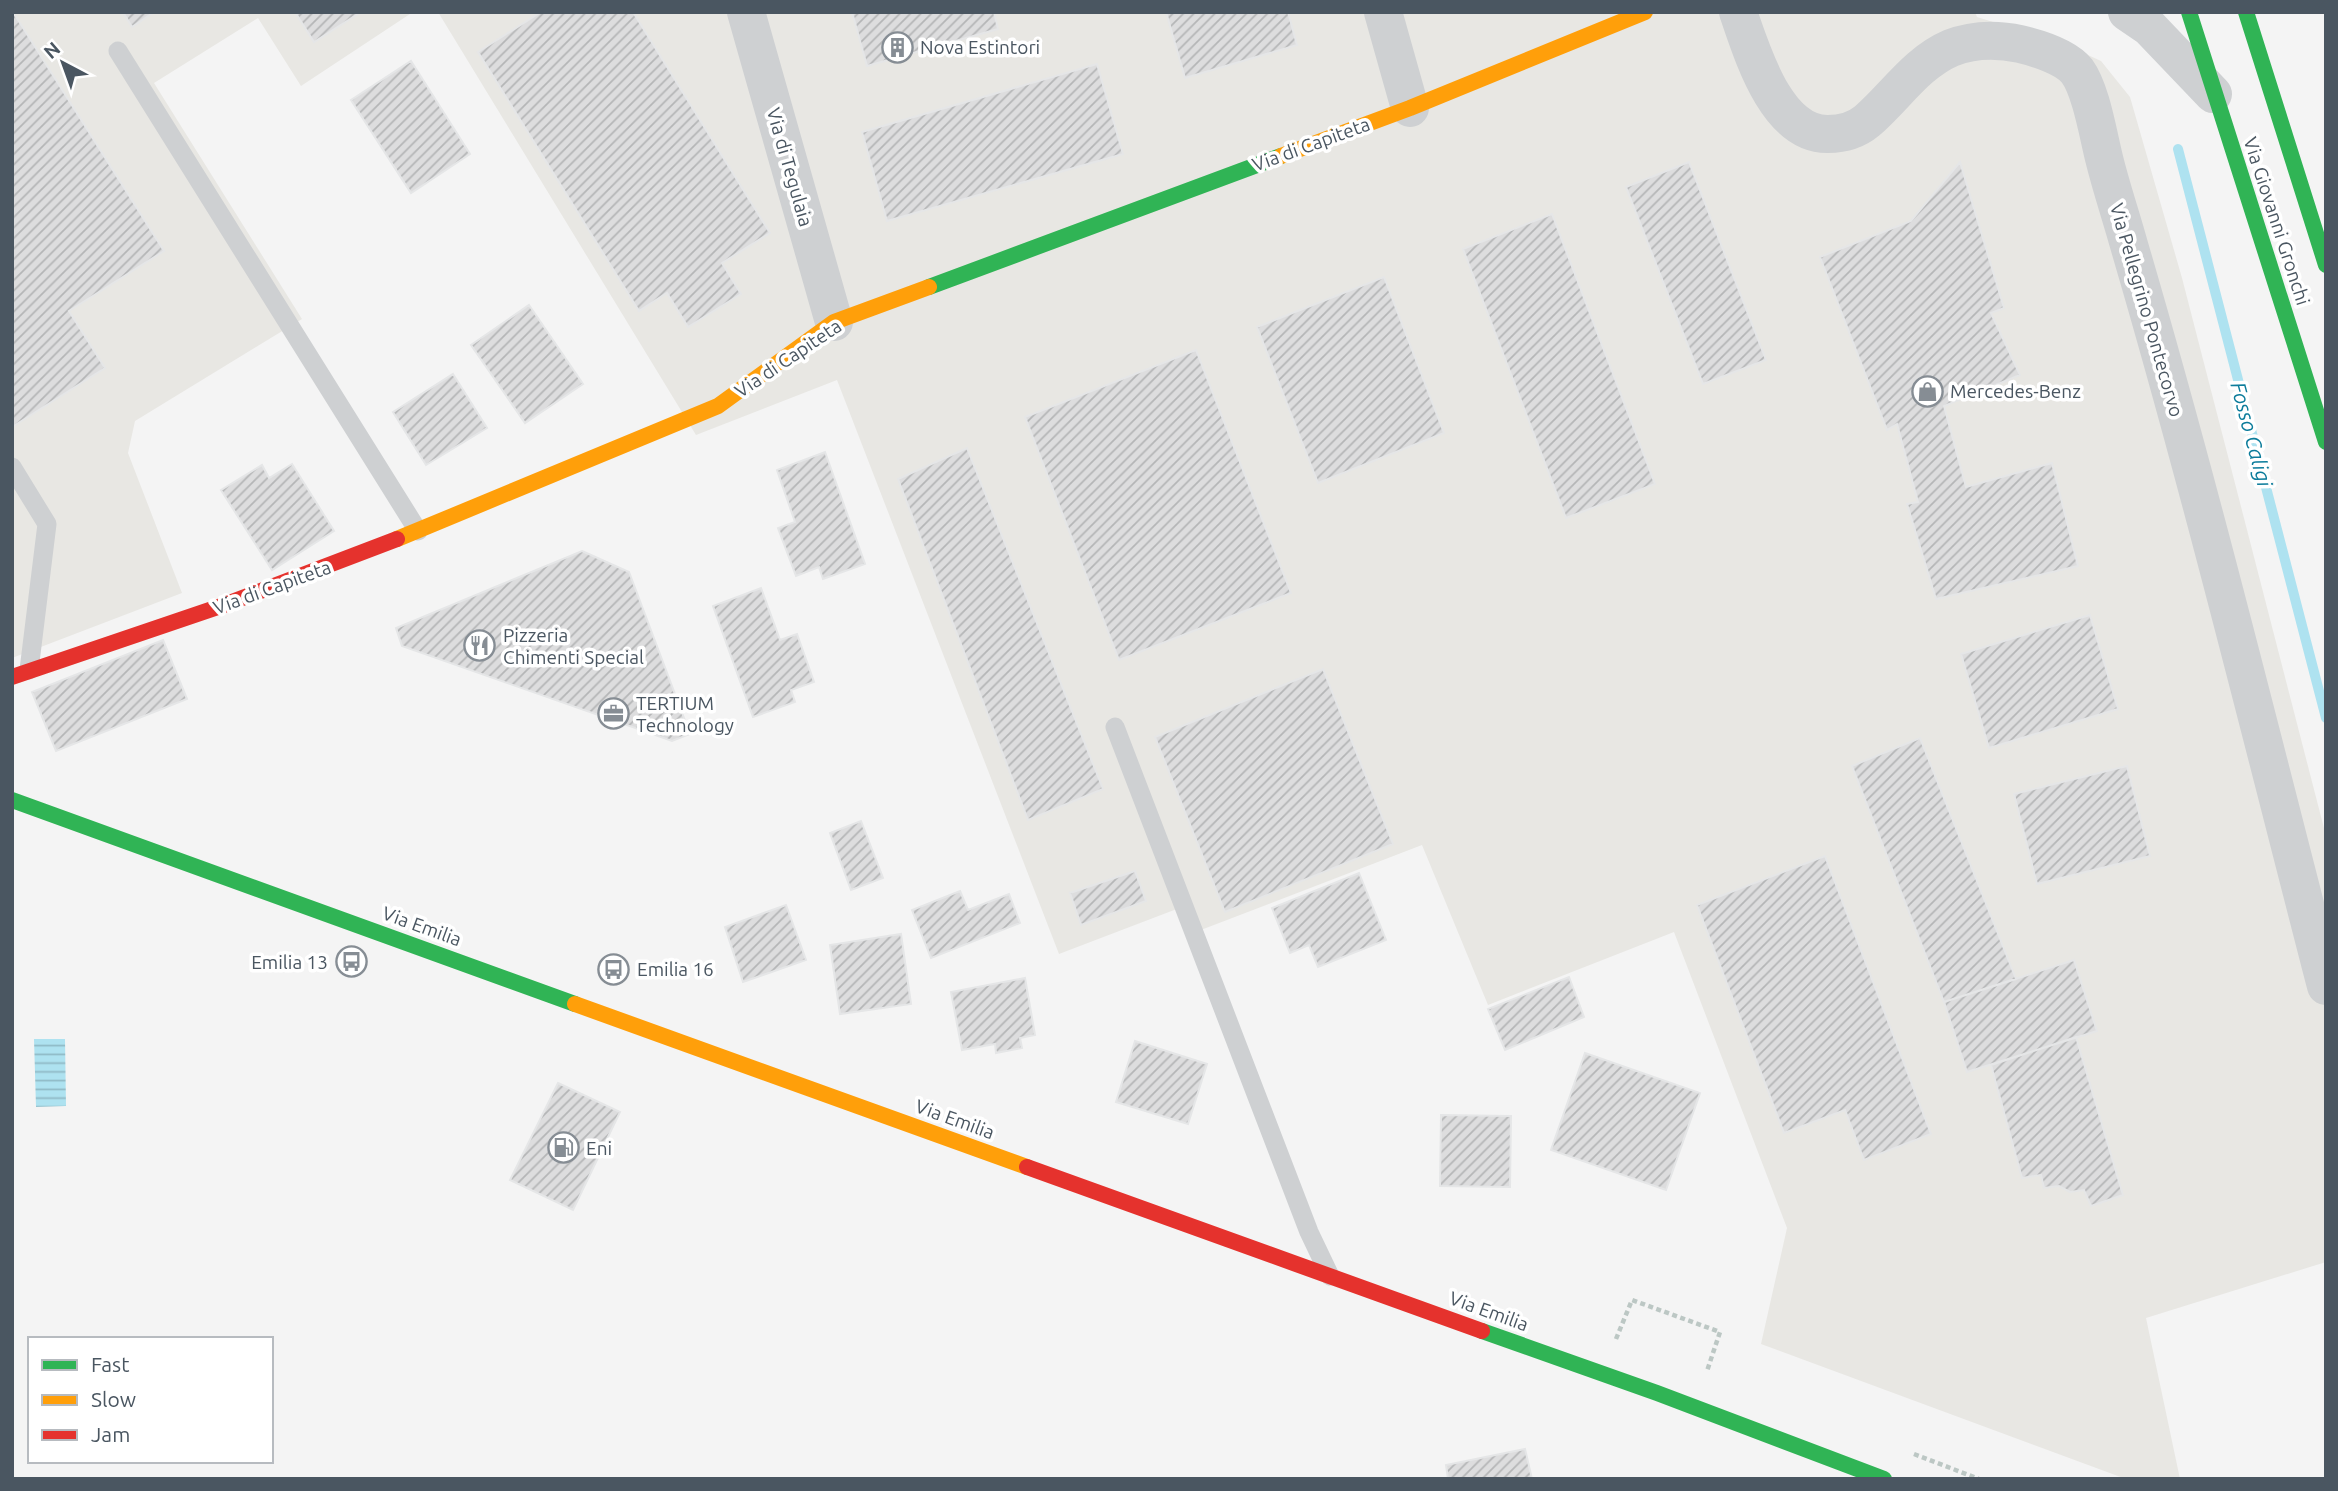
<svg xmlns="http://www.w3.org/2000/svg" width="2338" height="1491" font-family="Ubuntu,sans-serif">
	<defs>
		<pattern id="water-rules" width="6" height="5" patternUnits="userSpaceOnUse" patternTransform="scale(1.75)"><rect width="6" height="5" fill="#aee2f0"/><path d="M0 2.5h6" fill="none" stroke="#90bac6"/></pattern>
		<pattern id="building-hatch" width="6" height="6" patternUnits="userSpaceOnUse" patternTransform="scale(1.75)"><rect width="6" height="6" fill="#ddddde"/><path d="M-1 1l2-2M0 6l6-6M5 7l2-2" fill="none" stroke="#b5b6b7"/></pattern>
	</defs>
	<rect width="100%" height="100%" fill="#f4f4f4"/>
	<path fill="#e8e7e3" d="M12,12H413L301,86L258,18L154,83L302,319L135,421L128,453L182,593L12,658Z
		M438,12H1975L1977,17L2064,44L2101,61L2130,97L2182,278L2326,836V1262L2146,1318L2180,1479H2126L1761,1344L1787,1228L1674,932L1488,1005L1422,845L1193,933L1182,907L1059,954L837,380L696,435Z"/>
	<path fill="url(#water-rules)" d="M34,1039H65L66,1106L36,1107Z"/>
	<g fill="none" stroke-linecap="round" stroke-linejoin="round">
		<path stroke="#aee2f0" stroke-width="10" d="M2178,149L2326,718"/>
	</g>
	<path fill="url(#building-hatch)" stroke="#e5e6e7" stroke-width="2" d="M13,12L164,251L69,311L105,368L12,427Z
		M123,12H154L132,27Z
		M295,12H361L314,42Z
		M541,12H633L770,233L722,263L741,294L688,327L667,293L639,311L478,52Z
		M852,12H994L998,29L867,66Z
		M1166,12H1288L1297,45L1185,78Z
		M411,61L470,154L411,193L351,100Z
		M1097,64L1123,154L887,221L862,132Z
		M1689,162L1766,360L1703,384L1626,187Z
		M1960,162L2004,308L1991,313L2020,375L1944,406L1966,487L2052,463L2078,566L1936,599L1907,504L1918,502L1897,424L1887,430L1820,257L1911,221Z
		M1552,214L1655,484L1566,518L1463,249Z
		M1384,277L1444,433L1318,483L1257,327Z
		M529,305L583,384L525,423L471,345Z
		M1196,350L1291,593L1119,660L1025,417Z
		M453,374L487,428L426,465L393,412Z
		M967,448L1103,789L1028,820L898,479Z
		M825,452L865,564L823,579L819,567L796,576L778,528L795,522L777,470Z
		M292,464L334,531L272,570L221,490L262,465L269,478Z
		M582,551L629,572L690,734L672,741L402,646L396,628Z
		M761,588L780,640L797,634L814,682L791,690L795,702L753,717L713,606Z
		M2090,615L2118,709L1989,748L1961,654Z
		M163,640L187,699L56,751L32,692Z
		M1323,669L1393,844L1225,912L1155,737Z
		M1920,738L2016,979L1944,1002L1852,766Z
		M2127,766L2150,856L2037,884L2014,794Z
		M861,821L883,878L851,890L830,833Z
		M1825,856L1931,1134L1864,1160L1845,1110L1784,1133L1697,905Z
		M1135,871L1146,901L1081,925L1070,893Z
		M1359,873L1386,940L1318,967L1309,945L1290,953L1272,908Z
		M960,891L968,910L1009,894L1020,923L931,958L912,910Z
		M786,905L806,960L743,982L725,927Z
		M901,934L911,1004L840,1014L830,945Z
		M2074,960L2097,1031L1967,1072L1944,1002Z
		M1569,977L1584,1017L1505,1050L1488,1009Z
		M1025,978L1035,1035L1020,1038L1022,1048L996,1053L995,1044L962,1050L951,992Z
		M2076,1037L2123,1195L2091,1206L2084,1190L2070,1192L2059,1186L2044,1188L2041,1175L2022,1178L1991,1065Z
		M1135,1041L1207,1064L1188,1124L1116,1102Z
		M1585,1053L1700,1093L1666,1190L1551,1150Z
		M558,1083L620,1112L573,1210L510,1180Z
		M1441,1115L1511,1116L1510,1187L1440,1186Z
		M1525,1449L1532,1479H1448L1446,1465Z"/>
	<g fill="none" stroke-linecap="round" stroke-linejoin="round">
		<path stroke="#bcc7c4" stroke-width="4.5" stroke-dasharray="5 3.5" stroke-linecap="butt" d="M1616,1339L1632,1300L1720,1332L1707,1371
			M1914,1454L1979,1479"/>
		<path stroke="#ced0d2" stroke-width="19" d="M118,51L418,531
			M12,467L47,524L29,670
			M1115,727L1309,1232L1330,1276"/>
		<path stroke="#ced0d2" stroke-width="38" d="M746,12L834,322
			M1383,12L1410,108
			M1738,12C1752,52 1776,135 1828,134C1843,134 1855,131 1867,121C1895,97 1916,63 1951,48C1974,39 1997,39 2020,44C2037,48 2066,57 2077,71C2091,90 2098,134 2104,158C2111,187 2121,216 2129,245C2201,490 2262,739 2326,986
			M2127,12L2149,27L2213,94"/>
		<path stroke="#30b455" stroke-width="16" d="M2189,12L2326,442
			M2246,12L2326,265
			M929,287L1281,156
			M12,800L575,1004
			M1482,1331L1657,1393L1884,1479"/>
		<path stroke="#ff9f0a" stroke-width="16" d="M1281,156L1410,108L1645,12
			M397,539L718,406L834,322L929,287
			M575,1004L1027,1167"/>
		<path stroke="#e5322d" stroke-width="16" d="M12,677L224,605L397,539
			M1027,1167L1482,1331"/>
	</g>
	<defs>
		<symbol id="building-ring" viewBox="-11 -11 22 22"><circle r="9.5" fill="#fff" stroke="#868d94" stroke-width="1.5"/><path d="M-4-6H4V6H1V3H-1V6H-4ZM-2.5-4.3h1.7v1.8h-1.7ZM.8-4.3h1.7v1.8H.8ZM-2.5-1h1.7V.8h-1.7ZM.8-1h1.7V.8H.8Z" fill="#868d94"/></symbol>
		<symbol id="shop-ring" viewBox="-11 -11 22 22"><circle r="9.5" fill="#fff" stroke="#868d94" stroke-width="1.5"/><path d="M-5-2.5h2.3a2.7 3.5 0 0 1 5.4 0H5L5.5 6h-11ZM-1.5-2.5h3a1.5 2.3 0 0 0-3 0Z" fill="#868d94"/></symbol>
		<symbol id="restaurant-ring" viewBox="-11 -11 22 22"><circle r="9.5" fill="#fff" stroke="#868d94" stroke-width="1.5"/><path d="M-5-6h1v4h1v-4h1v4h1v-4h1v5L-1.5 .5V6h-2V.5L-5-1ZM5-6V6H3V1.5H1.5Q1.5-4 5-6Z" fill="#868d94"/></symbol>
		<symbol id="office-ring" viewBox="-11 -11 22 22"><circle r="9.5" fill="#fff" stroke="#868d94" stroke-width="1.5"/><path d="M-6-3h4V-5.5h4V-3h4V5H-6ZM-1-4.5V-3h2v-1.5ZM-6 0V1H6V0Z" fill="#868d94"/></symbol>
		<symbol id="bus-ring" viewBox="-11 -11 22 22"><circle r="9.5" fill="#fff" stroke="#868d94" stroke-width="1.5"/><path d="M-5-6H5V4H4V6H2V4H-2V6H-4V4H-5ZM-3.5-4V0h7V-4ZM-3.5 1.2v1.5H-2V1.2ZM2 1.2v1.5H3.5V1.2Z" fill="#868d94"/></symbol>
		<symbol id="fuel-ring" viewBox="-11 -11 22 22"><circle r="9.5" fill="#fff" stroke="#868d94" stroke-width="1.5"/><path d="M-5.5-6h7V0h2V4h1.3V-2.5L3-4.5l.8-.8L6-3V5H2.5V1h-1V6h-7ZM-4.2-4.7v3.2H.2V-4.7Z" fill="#868d94"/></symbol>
	</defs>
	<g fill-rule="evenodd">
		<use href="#building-ring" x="880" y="30" width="35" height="35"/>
		<use href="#shop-ring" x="1910" y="374" width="35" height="35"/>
		<use href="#restaurant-ring" x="462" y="628" width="35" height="35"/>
		<use href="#office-ring" x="596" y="696" width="35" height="35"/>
		<use href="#bus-ring" x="334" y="944" width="35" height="35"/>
		<use href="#bus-ring" x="596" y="952" width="35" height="35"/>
		<use href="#fuel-ring" x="546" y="1130" width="35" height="35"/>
	</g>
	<g text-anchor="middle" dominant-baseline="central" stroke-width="7" stroke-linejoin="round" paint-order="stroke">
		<g font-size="19" fill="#4a5661" stroke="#fff" text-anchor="start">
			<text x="920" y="47">Nova Estintori</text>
			<text x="1950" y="391">Mercedes-Benz</text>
			<text x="503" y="635">Pizzeria<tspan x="503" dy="22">Chimenti Special</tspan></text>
			<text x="636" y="703">TERTIUM<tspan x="636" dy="22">Technology</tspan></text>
			<text x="328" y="962" text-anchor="end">Emilia 13</text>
			<text x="637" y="969">Emilia 16</text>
			<text x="586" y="1148">Eni</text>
		</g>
		<g font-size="19" fill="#4a5661" stroke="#fff">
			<text transform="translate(1311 144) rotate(-20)">Via di Capiteta</text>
			<text transform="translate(790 167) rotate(74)">Via di Tegulaia</text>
			<text transform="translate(2277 221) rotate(72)">Via Giovanni Gronchi</text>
			<text transform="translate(2147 310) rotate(74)">Via Pellegrino Pontecorvo</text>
			<text transform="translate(788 358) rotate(-34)">Via di Capiteta</text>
			<text transform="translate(272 587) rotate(-20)">Via di Capiteta</text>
			<text transform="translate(422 926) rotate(20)">Via Emilia</text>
			<text transform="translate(955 1119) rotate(20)">Via Emilia</text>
			<text transform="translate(1489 1311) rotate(20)">Via Emilia</text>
		</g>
		<g font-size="21" font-style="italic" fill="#0c7c9b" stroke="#fff">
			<text transform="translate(2252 434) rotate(75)">Fosso Caligi</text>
		</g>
	</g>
	<rect width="2338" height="1491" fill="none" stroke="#4a5661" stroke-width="28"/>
	<rect x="28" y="1337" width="245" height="126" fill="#ffffff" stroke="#b7bbc0" stroke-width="2"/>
	<rect x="42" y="1360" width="35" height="10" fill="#30b455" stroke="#b7bbc0" stroke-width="2"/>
	<text x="91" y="1372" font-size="21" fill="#4a5661">Fast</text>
	<rect x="42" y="1395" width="35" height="10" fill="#ff9f0a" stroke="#b7bbc0" stroke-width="2"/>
	<text x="91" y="1407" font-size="21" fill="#4a5661">Slow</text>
	<rect x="42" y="1430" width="35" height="10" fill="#e5322d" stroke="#b7bbc0" stroke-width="2"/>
	<text x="91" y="1442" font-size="21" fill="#4a5661">Jam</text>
	<g transform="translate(63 63) rotate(319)" stroke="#ffffff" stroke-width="5" paint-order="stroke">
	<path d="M0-5L12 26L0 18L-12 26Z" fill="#4a5661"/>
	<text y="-10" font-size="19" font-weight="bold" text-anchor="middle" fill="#4a5661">N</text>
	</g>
</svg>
